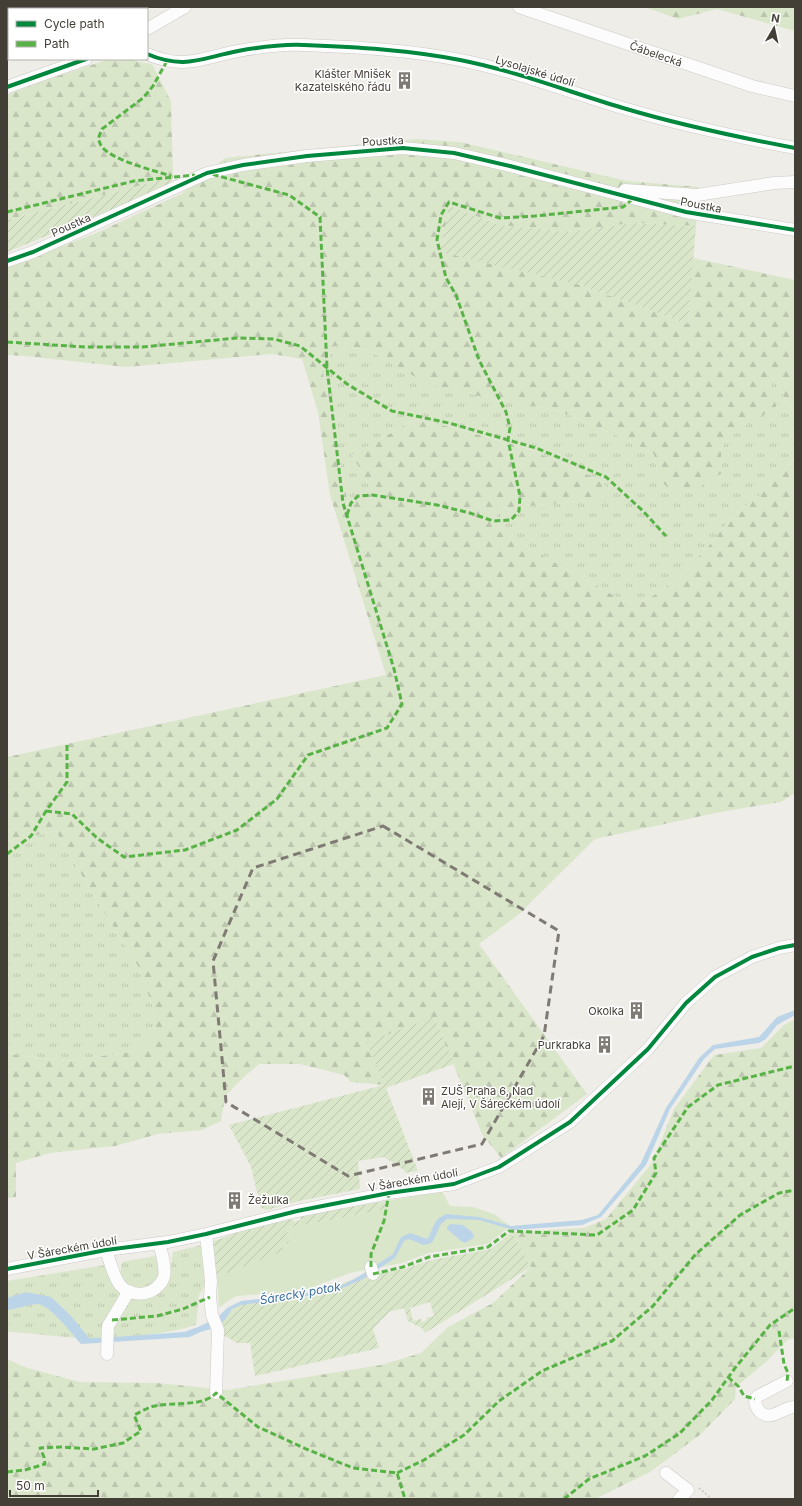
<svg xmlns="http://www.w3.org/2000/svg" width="802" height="1506" font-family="Inter,sans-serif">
	<defs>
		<pattern id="grass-tufts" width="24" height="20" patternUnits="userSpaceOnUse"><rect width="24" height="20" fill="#dae6ca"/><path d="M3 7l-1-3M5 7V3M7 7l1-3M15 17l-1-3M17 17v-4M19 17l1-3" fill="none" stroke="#bcc6ae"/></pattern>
		<pattern id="forest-firs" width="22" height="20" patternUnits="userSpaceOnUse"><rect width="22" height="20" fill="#dae6ca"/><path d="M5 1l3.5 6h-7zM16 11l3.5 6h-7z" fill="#bcc6ae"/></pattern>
		<pattern id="garden-furrows" width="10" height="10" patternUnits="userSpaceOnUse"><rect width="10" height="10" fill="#dae6ca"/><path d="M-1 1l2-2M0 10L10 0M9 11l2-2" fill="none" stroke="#bcc6ae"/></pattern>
	</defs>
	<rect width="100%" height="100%" fill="#eeede8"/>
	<path fill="url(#grass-tufts)" d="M333,346L367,350L397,366L483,397L557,410L616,435L654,454L658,478L722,473L721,451L726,437L746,424L768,373L782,390L786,402L795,411V458L759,496L733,516L707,548L681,576L650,598L635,605L622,600L493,528L499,508L563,503L602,498L609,489L593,477L526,448L451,427L414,420L352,455L373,492L348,504L323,374Z
		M56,831L97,901L138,966L154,1010L156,1032L143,1050L67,1061L16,1055L7,1051V841Z
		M202,1245L207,1283L199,1295L196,1325C163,1335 125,1338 90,1338C62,1338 35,1333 7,1332V1281L105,1265L137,1299L169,1276L173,1252Z
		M156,1256L157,1257C160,1268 160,1287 145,1288C140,1289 134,1287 129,1287C120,1278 119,1274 122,1262Z"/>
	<path fill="url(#forest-firs)" d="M7,7H50V9H9V48H7Z
		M645,7H795V31L717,9L678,19Z
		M110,59H131L138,62L152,64L171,101L173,177L7,220V95L45,80Z
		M416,139L460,142L627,181L699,187L696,226L632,223L567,232L500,225L449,206L580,285L688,324L693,258L795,280V411L786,402L782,390L769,374L776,407L726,437L721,451L722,473L698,488L670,490L658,478L654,454L616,435L557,410L483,397L430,385L367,350L333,346L323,374L348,504L373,492L352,455L414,420L451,427L526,448L593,477L609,489L602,498L563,503L500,508L493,528L622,600L635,605L650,598L681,576L707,548L733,516L759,496L795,458V793L781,802L720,812L595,839L518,915L479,944L587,1094L501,1158L482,1134L434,1017L385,1085L351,1082L344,1075L300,1064H259L244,1077L225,1096L221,1121L202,1130L158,1134L115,1146L50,1153L16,1163V1197L7,1198V1051L16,1055L67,1061L143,1050L156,1032L154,1010L138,966L97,901L56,831L7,841V757L386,675L330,495L318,412L302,359L272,354L126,367L25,356L7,355V267L94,234L181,194L225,158Z
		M795,1019V1338L787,1340L767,1361L736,1387L735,1399L701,1434L650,1472L595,1499H7V1359L27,1368L80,1382L157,1383L227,1390L381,1365L421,1353L448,1327L493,1303L531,1267L512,1232L584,1228L606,1219L652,1163L674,1109L714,1055L761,1048L784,1025Z"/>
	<path fill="#dae6ca" d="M442,1191L450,1206L473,1207L494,1214L510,1226L488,1244L429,1253L402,1263L350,1273L302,1291L237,1296L229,1300L219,1308L217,1277L282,1251L281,1244L289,1243L287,1228L382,1210L387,1206L386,1201Z"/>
	<path fill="url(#garden-furrows)" fill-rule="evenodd" d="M173,177L169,186L7,252V220Z
		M449,206L500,225L567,232L632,223L696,226L688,324L580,285L440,252Z
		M434,1017L454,1064L386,1088L418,1171L405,1173L404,1170L384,1157L358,1161L360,1189L299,1201L267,1210L261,1208L251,1167L229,1125L384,1085L367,1042Z
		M386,1201L387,1206L382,1210L287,1228L289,1243L281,1244L283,1251L217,1277L209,1243L268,1221L270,1224L293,1219L294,1222L301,1220L300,1217L311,1214Z
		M512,1232L531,1267L425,1333L423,1329L408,1321L404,1308L389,1312L373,1329L379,1348L255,1376L250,1343H237L220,1333V1321L237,1304L303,1299L352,1280L375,1274L404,1269L431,1260L491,1249ZM430,1302L434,1316L426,1318L427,1320L422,1322L421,1319L413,1321L410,1308Z"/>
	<path fill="#bcd4e8" d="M795,1010V1015L777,1025L766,1039L759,1043L715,1049L704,1059L670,1109L646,1165L601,1217L582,1225L513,1230L479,1220L447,1219L441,1224L433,1241L429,1244L423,1245L409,1239L404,1241L395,1258L363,1279L345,1287L303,1297L241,1305L232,1309L224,1321L211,1329L200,1332L190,1337L81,1344C73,1335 50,1305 38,1304C30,1304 16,1309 7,1310V1298L26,1292L51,1297L71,1316L89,1338L115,1337L184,1332L198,1327L217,1318L227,1308L241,1301L302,1294L345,1284L361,1275L393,1254L401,1237L410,1233L427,1239C432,1233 432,1225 438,1219C440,1217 444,1215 446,1214L479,1217L511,1226L582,1220L598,1215L641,1163L666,1108L699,1058L713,1045L759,1037L777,1017Z
		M450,1224L463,1225L472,1232L474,1237L466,1243L461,1241L447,1229V1227Z"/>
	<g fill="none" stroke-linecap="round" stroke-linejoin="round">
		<defs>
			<path id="minor" d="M519,7L752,86L795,96
				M147,29L185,7
				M147,54C185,70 201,58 238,51C260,47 282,44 304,45C356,47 409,50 460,60C516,71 569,92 623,108C680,125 737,137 795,148
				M7,87L86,59
				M625,190L697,195L774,183L795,182
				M7,261L33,252L207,173L243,165L307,156L403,148L454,153L510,166L686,212L795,230
				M206,1234L211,1281L210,1297L212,1315L218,1330L216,1393
				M106,1250C110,1261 113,1276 120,1285C130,1297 150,1296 159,1285C161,1283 163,1280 164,1277C166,1267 162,1254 159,1243
				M371,1267L373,1274
				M7,1269L106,1250L168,1242L206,1234L297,1211L389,1193L454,1184L499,1167L570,1122L648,1049L686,1003L715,977L752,957L779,948L795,945
				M107,1354L108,1326L129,1291
				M787,1381L758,1396L755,1399C755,1404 756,1407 759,1411C771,1423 782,1407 795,1407
				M666,1473L688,1490L679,1499"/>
		</defs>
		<use href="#minor" stroke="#cccac6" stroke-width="13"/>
		<path stroke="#cfcdca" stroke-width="2" stroke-dasharray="2 2" stroke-linecap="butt" d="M770,1325L779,1331
			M699,1488L712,1499"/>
		<use href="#minor" stroke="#fcfcfc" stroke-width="12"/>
		<path stroke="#57b346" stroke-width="3" stroke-dasharray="6 3" stroke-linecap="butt" d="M167,61L153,86L143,98L102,129L98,139C100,142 100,145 102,147C114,161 153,170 171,176
			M7,212L134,181L195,175
			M7,342L85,347H142L237,338L274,339L300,346L347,384L392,411L449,423L536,448L606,477L643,511L666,536
			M347,515L351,503L358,496L372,495L405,500L437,505L470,513L493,521L511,520L519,511L520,496L508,440L510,428L506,412L479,360L456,295L446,278L437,240L441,215L449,202L500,218L535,216L623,207L634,198
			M46,811L72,814L97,838L124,857L185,850L237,830L277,799L308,755L387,728L402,704L394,669L343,503L327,368L320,217L289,195L211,174
			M7,854L31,836L46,811L67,782V745
			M371,1267V1254L384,1221L389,1193
			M373,1274L403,1267L429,1257L488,1247L509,1231L597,1235L633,1210L656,1173L654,1158L688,1107L718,1085L795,1066
			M112,1320L157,1316L183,1309L210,1297
			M779,1331L784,1364L788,1373L787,1381
			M728,1377L739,1387L744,1396L755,1399
			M7,1472L25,1470L45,1464L44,1457L40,1448L60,1447L94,1449L123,1443L141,1431L134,1415C141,1412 148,1407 155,1406C172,1402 204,1407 216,1393L258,1427L306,1449L353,1468L397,1473L405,1499
			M397,1473L424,1460L464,1435L499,1401L542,1371L612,1341L653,1306L695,1255L740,1215L779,1193L795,1190
			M564,1499L589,1479L645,1456L680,1433L712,1400L735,1368L770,1325L795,1308"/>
		<defs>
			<path id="cycleway" d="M147,54C185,70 201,58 238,51C260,47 282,44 304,45C356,47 409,50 460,60C516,71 569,92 623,108C680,125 737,137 795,148
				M7,87L86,59
				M7,261L33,252L207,173L243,165L307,156L403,148L454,153L510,166L686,212L795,230
				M7,1269L106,1250L168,1242L206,1234L297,1211L389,1193L454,1184L499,1167L570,1122L648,1049L686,1003L715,977L752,957L779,948L795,945"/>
		</defs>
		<use href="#cycleway" stroke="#fff" stroke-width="6"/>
		<use href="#cycleway" stroke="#00873e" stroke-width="4"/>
	</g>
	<path fill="none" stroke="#7f7b74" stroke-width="3" stroke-dasharray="8 5" stroke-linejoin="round" d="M383,826L559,931L544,1036L482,1144L348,1176L226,1102L213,961L253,868Z"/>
	<defs>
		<symbol id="building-bare" viewBox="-9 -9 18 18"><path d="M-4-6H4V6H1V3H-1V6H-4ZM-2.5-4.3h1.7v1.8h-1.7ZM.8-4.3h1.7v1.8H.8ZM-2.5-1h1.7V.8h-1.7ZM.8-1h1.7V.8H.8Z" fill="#7f7b74" stroke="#fff" stroke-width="2.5" paint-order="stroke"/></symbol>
	</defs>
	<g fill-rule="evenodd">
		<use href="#building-bare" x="392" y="68" width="25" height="25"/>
		<use href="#building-bare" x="624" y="998" width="25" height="25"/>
		<use href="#building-bare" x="592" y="1032" width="25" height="25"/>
		<use href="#building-bare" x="416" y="1084" width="25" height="25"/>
		<use href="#building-bare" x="222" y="1188" width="25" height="25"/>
	</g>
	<g text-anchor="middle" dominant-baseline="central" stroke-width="3" stroke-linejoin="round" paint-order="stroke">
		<g font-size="11" fill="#433e36" stroke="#fff">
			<text transform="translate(656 54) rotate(19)">Čábelecká</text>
			<text transform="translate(535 71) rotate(17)">Lysolajské údolí</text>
			<text transform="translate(383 141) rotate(-3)">Poustka</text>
			<text transform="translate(701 205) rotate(11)">Poustka</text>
			<text transform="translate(71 225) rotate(-24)">Poustka</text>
			<text transform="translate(413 1180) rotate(-10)">V Šáreckém údolí</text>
			<text transform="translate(72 1248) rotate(-10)">V Šáreckém údolí</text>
		</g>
		<g font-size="11" fill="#433e36" stroke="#fff" text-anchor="end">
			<text x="391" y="74">Klášter Mnišek<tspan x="391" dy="13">Kazatelského řádu</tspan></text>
			<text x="624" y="1011">Okolka</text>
			<text x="591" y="1045">Purkrabka</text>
			<text x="441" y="1091" text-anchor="start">ZUŠ Praha 6, Nad<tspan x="441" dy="13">Alejí, V Šáreckém údolí</tspan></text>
			<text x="248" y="1200" text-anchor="start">Žežulka</text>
		</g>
		<g font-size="12" font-style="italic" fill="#3a70a3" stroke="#fff">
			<text transform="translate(300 1293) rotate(-10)">Šárecký potok</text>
		</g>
	</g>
	<rect width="802" height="1506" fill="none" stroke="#433e36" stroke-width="16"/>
	<rect x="8" y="8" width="140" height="52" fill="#ffffff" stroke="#b4b2af"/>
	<rect x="16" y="21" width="20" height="6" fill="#00873e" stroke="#b4b2af"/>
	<text x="44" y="28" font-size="12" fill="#433e36">Cycle path</text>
	<rect x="16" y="41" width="20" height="6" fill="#57b346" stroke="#b4b2af"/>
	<text x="44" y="48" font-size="12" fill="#433e36">Path</text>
	<g transform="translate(774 28) rotate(9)" stroke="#ffffff" stroke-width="3" paint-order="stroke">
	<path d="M0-3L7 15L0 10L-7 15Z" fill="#433e36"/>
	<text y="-6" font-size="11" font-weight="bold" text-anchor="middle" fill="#433e36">N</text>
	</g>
	<path d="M10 1490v6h88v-6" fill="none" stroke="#433e36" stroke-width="2"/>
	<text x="16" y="1490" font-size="12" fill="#433e36" stroke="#ffffff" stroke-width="3" paint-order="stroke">50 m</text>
</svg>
